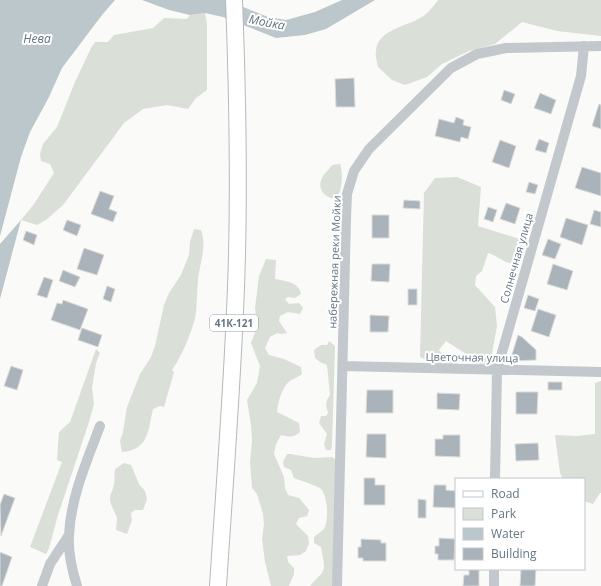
<svg xmlns="http://www.w3.org/2000/svg" width="601" height="586" font-family="'Open Sans',sans-serif">
	<rect width="100%" height="100%" fill="#fafaf8"/>
	<path fill="#dadfd7" d="M438,0H601V36L557,31L522,22L495,44L469,51L442,64L427,77L405,85L392,80L378,67C377,62 375,56 376,51C378,27 411,27 426,14C430,11 434,5 438,0Z
		M205,13L207,24V90L196,98L188,109L167,105L143,109L124,123L63,205L46,220L37,225L21,220L34,204L54,173L50,164L41,161L40,154L43,144L57,127L75,82L91,48L95,42H108L114,35L153,28L164,18L187,19L190,15Z
		M340,164C343,172 343,193 335,199C324,197 317,189 322,178C324,173 329,170 332,165Z
		M457,177L481,187L478,226L523,240L519,259L514,264C504,263 498,256 488,253L482,271L476,276L475,285L495,307L497,326L490,364L484,366L475,363L472,358L446,341L439,350L445,358L457,363L455,366L435,364L420,357L424,193L435,178Z
		M194,229L201,230C207,246 200,263 198,279C197,290 197,302 196,313C193,330 182,356 172,370L174,372L164,407L160,406L153,409C148,430 149,450 122,452L120,441L123,432L127,407L140,374L151,357L155,346L164,305L169,293L181,275L189,255L190,242Z
		M266,259L276,260L275,279C285,281 299,282 301,294L295,298L288,297L285,299L289,304L299,303L303,308L300,314L288,312L280,316L279,321L287,333L281,334L277,333L270,337L265,348L269,355L284,359L301,367L302,374C298,377 295,378 291,380C282,386 278,402 277,412L299,423L300,432C293,438 290,437 281,435L276,444L274,454L284,477L285,488L288,495L299,498L309,510L307,516L299,518L296,524L308,536L309,543L306,551L300,555L287,556L288,562L294,568V574L289,586H271L265,562L262,539L264,525L263,514L257,494L252,488L250,462L252,441L251,425L247,400L257,383L260,366L251,343L257,327L255,308L259,276Z
		M329,341L335,346L332,446L331,450H326L324,444L327,434L319,423L321,416H326L328,413L326,405L327,400L330,395L327,365L320,362L315,358L314,350L321,345H327Z
		M96,349L100,353L96,363L92,388L94,404L89,422L58,515L49,548L46,554L30,547L62,462L57,460L59,432L70,422Z
		M601,381V493H600L593,504L584,501V479H563L560,473L555,435L577,436L595,434V383Z
		M287,454H291L314,458L332,457L338,461L335,586H310C313,582 316,580 319,576C328,569 322,557 321,547L314,543V537C317,534 321,532 324,529C329,521 328,494 320,488C314,485 300,480 294,478L291,470L284,467L283,462Z
		M124,463L131,465L139,484L145,491L147,499L143,510H135L131,513L132,520L127,534L116,530C116,526 117,522 117,518C115,511 109,504 110,497C111,493 113,489 114,485C115,480 114,475 115,469Z"/>
	<path fill="#bbc7cb" d="M0,0H115L102,15L62,68L48,99L30,132L21,157L0,236Z
		M142,0H226L268,17L286,20L315,12L342,0H375L326,29L305,35L276,38L223,17L205,13L190,15L169,10Z
		M21,220L0,299V244Z"/>
	<path fill="#aab3b9" stroke="#dcdcda" d="M354,78L355,107H336L335,79Z
		M504,90L515,94L511,104L501,100Z
		M540,93L556,100L551,114L534,108Z
		M599,104L601,105V129L592,126Z
		M456,117L464,120L463,125L471,127L468,139L461,137L460,142L435,136L439,119L454,123Z
		M539,139L549,143L546,153L535,150Z
		M500,140L516,146L509,168L492,162Z
		M582,167L601,173V196L575,188Z
		M529,182L538,185L535,194L526,192Z
		M100,191L114,196L109,209L117,212L113,222L91,214Z
		M404,200L420,201V209L403,208Z
		M506,203L520,208L515,224L500,219Z
		M488,207L497,210L493,222L484,219Z
		M594,210L601,212V227L590,224Z
		M372,215H389V238H372Z
		M566,218L588,225L582,245L560,237Z
		M67,220L81,225L77,236L63,230Z
		M26,231L37,235L34,245L23,240Z
		M548,239L561,244L555,259L542,255Z
		M84,248L104,255L97,275L77,269Z
		M372,264H390L389,282L371,281Z
		M553,264L573,271L567,290L547,284Z
		M63,270L80,277L75,287L59,281Z
		M44,277L53,280L47,298L37,295Z
		M107,286L115,289L111,302L103,299Z
		M408,289H417V305H408Z
		M528,295L539,299L535,311L524,308Z
		M63,300L88,309L80,330L51,320L57,303L62,304Z
		M538,309L556,315L549,337L531,331Z
		M370,315L389,316L388,332H370Z
		M82,328L102,335L98,347L78,340Z
		M518,335L522,337L536,350V360L510,361Z
		M11,366L23,370L17,390L4,386Z
		M548,382H562V390H548Z
		M367,390H393V413H366Z
		M516,392H538L537,414H516Z
		M437,393L460,394L459,410L437,409Z
		M367,434H386V458L366,457Z
		M443,435H460V457L435,456V439H443Z
		M538,443L539,460L516,461L515,444Z
		M364,478H375V485H385V505H364Z
		M434,485H446V490L456,491V508L433,507Z
		M4,494L15,498L1,536L0,505Z
		M418,499L426,500V518H418Z
		M439,538L455,539L454,560H438V554H435V546H439Z
		M361,539L381,540V543H386V561H363V558H358V547H361Z
		M0,552L12,557L2,586H0Z
		M469,569H479V586H463L464,575H469Z
		M521,569H536L535,586H520Z"/>
	<g fill="none" stroke-linecap="round" stroke-linejoin="round">
		<defs>
			<path id="primary" d="M218,586C224,494 231,403 235,311C240,207 238,104 234,0"/>
		</defs>
		<use href="#primary" stroke="#b5babe" stroke-width="18"/>
		<path stroke="#c3c8cc" stroke-width="10" d="M343,366L601,372
			M495,479L497,370L581,76L584,46
			M42,586L50,564L69,535
			M77,586C72,570 68,551 69,535C71,496 87,461 100,426
			M337,586L346,219L347,194L354,171L369,149L451,68L477,54L506,48L601,46
			M494,586V569"/>
		<use href="#primary" stroke="#fff" stroke-width="16"/>
	</g>
	<g text-anchor="middle" dominant-baseline="central" stroke-width="4" stroke-linejoin="round" paint-order="stroke">
		<rect fill="#fff" stroke="#939fa8" stroke-width="1" x="210" y="315" width="48" height="16" rx="3"/>
		<g font-size="10" font-weight="bold" fill="#657683">
			<text x="234" y="323">41К-121</text>
		</g>
		<g font-size="11" fill="#657683" stroke="#fff">
			<text transform="translate(516 258) rotate(-74)">Солнечная улица</text>
			<text transform="translate(334 262) rotate(-88)">набережная реки Мойки</text>
			<text transform="translate(472 357) rotate(1)">Цветочная улица</text>
		</g>
		<g font-size="12" font-style="italic" fill="#60757c" stroke="#fff">
			<text transform="translate(267 22) rotate(11)">Мойка</text>
			<text x="37" y="38">Нева</text>
		</g>
	</g>
	<rect x="455" y="478" width="130" height="92" fill="#ffffff" stroke="#c1c8cd"/>
	<rect x="463" y="491" width="20" height="6" fill="#ffffff" stroke="#c1c8cd"/>
	<text x="491" y="498" font-size="12" fill="#657683">Road</text>
	<rect x="463" y="508" width="20" height="12" fill="#dadfd7" stroke="#c1c8cd"/>
	<text x="491" y="518" font-size="12" fill="#657683">Park</text>
	<rect x="463" y="528" width="20" height="12" fill="#bbc7cb" stroke="#c1c8cd"/>
	<text x="491" y="538" font-size="12" fill="#657683">Water</text>
	<rect x="463" y="548" width="20" height="12" fill="#aab3b9" stroke="#c1c8cd"/>
	<text x="491" y="558" font-size="12" fill="#657683">Building</text>
</svg>
